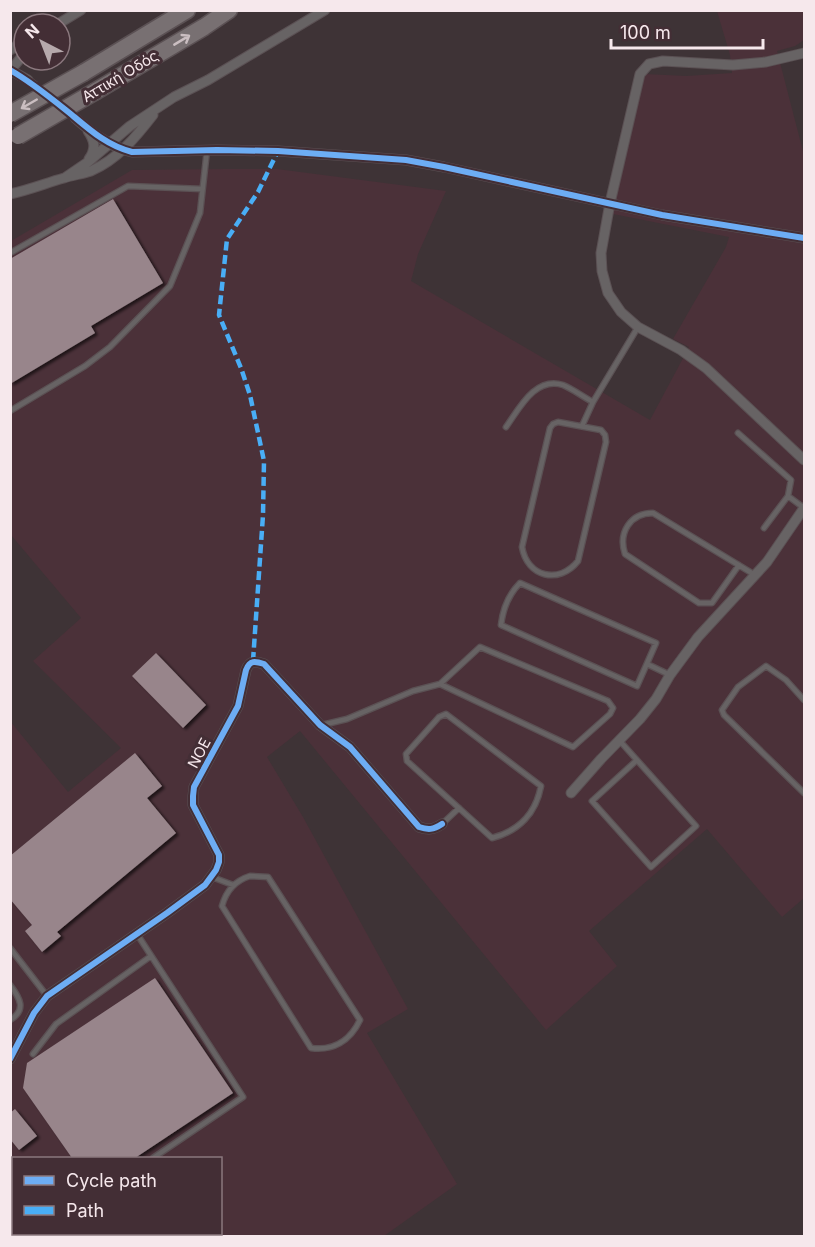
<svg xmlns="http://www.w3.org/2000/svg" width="815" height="1247" font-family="Inter,sans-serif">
	<defs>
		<filter id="shadow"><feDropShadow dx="3" dy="2" stdDeviation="1.5" flood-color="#0009"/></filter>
	</defs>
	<rect width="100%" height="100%" fill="#3e3336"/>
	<path fill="#4b3139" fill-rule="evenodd" d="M717,11H804V40L795,46L777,51L804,155V898L782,917L707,829L589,931L617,966L546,1030L300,731L267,757L303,817L408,1009L367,1033L457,1184L384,1236H11L10,721L68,792L121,748L33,661L81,618L11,535V241L132,170L223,169H277L446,191L418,254L411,281L650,420L689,347L673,339L726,247L729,237L613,214L615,199L645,74L686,76L732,73L730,55ZM14,1158H220V1234H14Z"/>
	<path fill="#98858b" filter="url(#shadow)" d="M113,199L163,283L91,326L95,333L10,384V259Z
		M156,653L206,705L183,728L132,676Z
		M135,753L162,786L147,798L176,833L57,932L61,936L42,952L25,931L32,925L10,899V856Z
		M155,978L233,1093L135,1158H72L23,1088L27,1063Z
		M15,1109L37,1136L19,1150L10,1139V1113Z"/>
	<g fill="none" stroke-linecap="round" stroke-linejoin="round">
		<path stroke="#5a4e51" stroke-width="9" stroke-dasharray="9 4.5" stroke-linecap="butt" d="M28,80L66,110"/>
		<defs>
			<path id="service" d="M10,253L128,186L202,189
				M10,411L85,366L110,347L170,286L200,213L207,150
				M558,422L601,430L605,435L606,442L578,561C559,585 527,577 522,547L550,428L553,424Z
				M582,426L593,402L638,327
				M506,427C519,409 535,376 563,385C573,389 583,397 593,402
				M738,433L791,480L788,496
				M764,528L788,496L804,508
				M739,565L712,603H699L625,554C618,533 630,513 653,513L755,575
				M520,583L656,643L637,686L501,625C503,608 508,595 520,583Z
				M647,664L670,675
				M804,700L786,680L766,666L738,687L722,710L724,715L804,793
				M446,714L541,786C536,813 519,831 492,838L407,761L406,754L439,717Z
				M322,725L347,719L413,691L440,684L573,747L610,714L613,708L608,701L480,647L440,684
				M619,740L696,826L651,867L592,801L637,760
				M442,824L459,808
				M250,876L268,877L360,1020C350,1041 333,1051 311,1048L222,906C226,891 234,881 250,876Z
				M212,877L233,885
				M137,934L243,1097L153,1158
				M10,948L47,996
				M10,985C20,998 27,1010 10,1020
				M33,1054L56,1024L151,956"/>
			<path id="minor" d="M58,24L81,10
				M10,50L24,41
				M804,53L766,62L733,65L663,61L649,64L640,74L610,203L601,253L602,271L608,293L621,312L638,327L681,350L706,368L804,460
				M10,70L28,80
				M10,71L24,54
				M75,118C92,133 110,147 132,152L217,150L278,151L406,160L444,167L662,215L804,238
				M88,131C95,141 96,149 89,159
				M66,177L88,162L130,126L174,97L208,80L325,10
				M10,194C29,190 46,183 64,178C73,175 82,174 91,171C118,159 136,137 153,115
				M571,793L601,759L640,719L656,699L670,675L698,637L767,562L804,508
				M10,1059L34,1013L47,996L167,913L205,885L216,870L219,862V855L193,805V796L194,787L238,706L246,670C250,660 255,661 264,664L320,725L350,747L419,827C428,830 433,830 442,824"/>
			<path id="motorway" d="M83,73L187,10
				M96,91L204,27L229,10"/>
		</defs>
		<use href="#service" stroke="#5b5154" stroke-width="7"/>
		<use href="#minor" stroke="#5b5154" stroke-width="11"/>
		<use href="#motorway" stroke="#5b5154" stroke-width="19"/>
		<use href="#service" stroke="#676364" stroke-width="4.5"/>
		<use href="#minor" stroke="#676364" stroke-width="9"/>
		<use href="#motorway" stroke="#787072" stroke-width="16"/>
		<defs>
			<path id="motorway-bridge" d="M10,114L83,73
				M18,136L96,91"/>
		</defs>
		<use href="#motorway-bridge" stroke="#5b5154" stroke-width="19" stroke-linecap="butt"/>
		<use href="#motorway-bridge" stroke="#787072" stroke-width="16"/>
		<path stroke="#49aef6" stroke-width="4.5" stroke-dasharray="9 4.5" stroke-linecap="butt" d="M253,661L263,515L264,461L250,395L241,368L219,315L227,239L258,192L278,151"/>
		<defs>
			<path id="cycleway" d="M10,70C33,83 52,99 72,115C91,131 108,146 132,152L217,150L278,151L406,160L444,167L662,215L804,238
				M10,1059L34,1013L47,996L167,913L205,885L216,870L219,862V855L193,805V796L194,787L238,706L246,670C250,660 255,661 264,664L320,725L350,747L419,827C428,830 433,830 442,824"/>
		</defs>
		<use href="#cycleway" stroke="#432e35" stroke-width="10"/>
		<use href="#cycleway" stroke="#6dadf4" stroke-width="6"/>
	</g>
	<defs><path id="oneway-shaft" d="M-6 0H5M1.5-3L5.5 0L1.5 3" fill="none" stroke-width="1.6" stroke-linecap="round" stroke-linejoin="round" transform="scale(1.5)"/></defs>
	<g stroke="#cabec1">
		<use href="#oneway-shaft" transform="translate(182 40) rotate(-31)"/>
		<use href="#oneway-shaft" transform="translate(29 104) rotate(150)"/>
	</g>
	<g text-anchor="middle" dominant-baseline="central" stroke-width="6" stroke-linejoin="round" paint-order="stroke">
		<g font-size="15" fill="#f6e8ec" stroke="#432e35">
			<text transform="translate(120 76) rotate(-31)">Αττική Οδός</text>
			<text transform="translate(199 753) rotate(-62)">NOE</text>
		</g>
	</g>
	<rect width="815" height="1247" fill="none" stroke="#f6e8ec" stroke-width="24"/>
	<rect x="12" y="1157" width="210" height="78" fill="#432e35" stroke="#8b787e" stroke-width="1.5"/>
	<rect x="24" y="1176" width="30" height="9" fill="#6dadf4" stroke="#8b787e" stroke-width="1.5"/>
	<text x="66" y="1187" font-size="18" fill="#f6e8ec">Cycle path</text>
	<rect x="24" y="1206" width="30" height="9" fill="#49aef6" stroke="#8b787e" stroke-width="1.5"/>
	<text x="66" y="1217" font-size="18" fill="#f6e8ec">Path</text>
	<g transform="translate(42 42) rotate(318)"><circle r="28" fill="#432e35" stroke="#8b787e" stroke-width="1.5"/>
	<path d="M0-4.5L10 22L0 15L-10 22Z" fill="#b6a9ac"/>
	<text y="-9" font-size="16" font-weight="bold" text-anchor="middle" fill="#f6e8ec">N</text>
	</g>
	<path d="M611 39v9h152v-9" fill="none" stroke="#f6e8ec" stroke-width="3"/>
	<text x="620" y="39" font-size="18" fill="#f6e8ec" stroke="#432e35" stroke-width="4.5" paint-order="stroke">100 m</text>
</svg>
